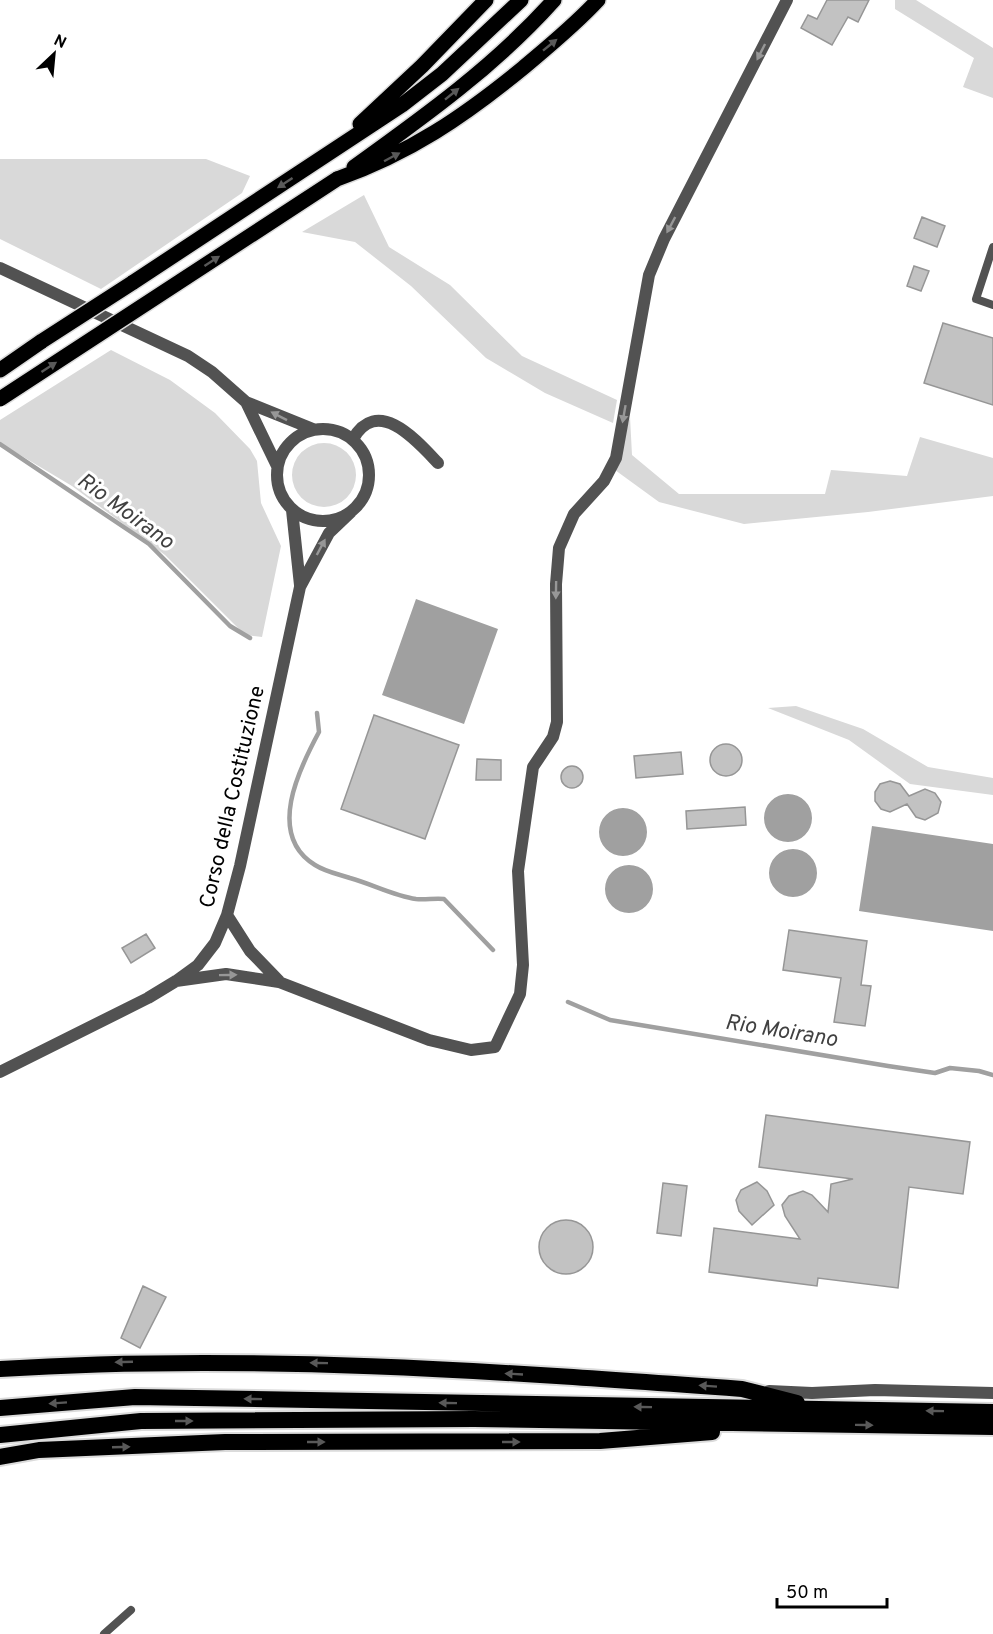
<svg xmlns="http://www.w3.org/2000/svg" width="993" height="1634" font-family="Overpass,sans-serif">
	<rect width="100%" height="100%" fill="#fff"/>
	<path fill="#d9d9d9" d="M895,0H916L993,48V98L963,87L974,58L895,9Z
		M0,159H206L250,176L242,193L101,289L0,239Z
		M364,195L389,247L450,285L522,356L617,400L613,423L545,393L486,358L411,286L355,242L302,232Z
		M111,350L170,380L215,413L250,449L257,461L261,503L281,546L262,637L245,635L165,555L72,486L0,443V420Z
		M630,417L632,455L679,494H825L831,470L907,476L920,437L993,458V496L868,512L744,524L659,502L615,470Z
		M292 475a32 32 0 1 1 64 0a32 32 0 1 1-64 0Z
		M796,706L863,729L928,767L993,778V795L910,784L849,740L768,708Z"/>
	<path fill="#a0a0a0" d="M416,599L498,629L464,724L382,695Z
		M764 818a24 24 0 1 1 48 0a24 24 0 1 1-48 0Z
		M599 832a24 24 0 1 1 48 0a24 24 0 1 1-48 0Z
		M872,826L993,844V931L859,911Z
		M769 873a24 24 0 1 1 48 0a24 24 0 1 1-48 0Z
		M605 889a24 24 0 1 1 48 0a24 24 0 1 1-48 0Z"/>
	<g fill="none" stroke-linecap="round" stroke-linejoin="round">
		<path stroke="#a0a0a0" stroke-width="4.5" d="M0,444L149,544L230,626L250,638
			M317,713L319,732C299,769 266,835 315,865C326,872 338,874 350,878C372,884 394,896 416,899C425,900 435,898 444,899L493,950
			M568,1002L610,1020L888,1066L935,1073L950,1068L979,1071L993,1075"/>
	</g>
	<path fill="#c2c2c2" stroke="#969696" stroke-width="1.5" d="M827,0H869L858,22L848,17L832,45L801,28L808,15L817,19Z
		M922,217L945,226L937,247L914,238Z
		M914,266L929,271L921,291L907,286Z
		M943,323L993,338V405L924,383Z
		M374,715L459,745L425,839L341,809Z
		M710 760a16 16 0 1 1 32 0a16 16 0 1 1-32 0Z
		M681,752L683,774L636,778L634,756Z
		M477,759L501,760V780H476Z
		M561 777a11 11 0 1 1 22 0a11 11 0 1 1-22 0Z
		M890,781L900,784L909,796L925,789L935,793L941,802L938,813L925,820L916,817L907,804L890,812L881,809L875,801V792L880,784Z
		M745,807L746,825L687,829L686,811Z
		M789,930L867,941L861,985L871,986L865,1026L834,1022L841,978L783,970Z
		M146,934L155,948L131,963L122,948Z
		M766,1115L970,1142L963,1194L909,1187L898,1288L818,1278L817,1286L709,1272L714,1228L800,1239L785,1216L782,1205L789,1196L803,1191L812,1195L828,1212L831,1184L853,1179L759,1167Z
		M757,1182L767,1191L774,1205L752,1225L739,1211L736,1200L741,1190Z
		M663,1183L687,1186L681,1236L657,1233Z
		M539 1247a27 27 0 1 1 54 0a27 27 0 1 1-54 0Z
		M143,1286L166,1297L140,1348L121,1338Z"/>
	<g fill="none" stroke-linecap="round" stroke-linejoin="round">
		<defs>
			<path id="primary" d="M360,124L422,66L486,0
				M354,167C425,116 496,65 554,0
				M337,179C410,153 463,117 523,68C549,46 575,25 598,0
				M132,283L402,105L442,74L521,0
				M0,370L42,341"/>
			<path id="trunk" d="M0,1369C248,1353 495,1371 742,1389L797,1403
				M0,1408L135,1397L993,1412
				M0,1435L141,1421L474,1419L993,1427
				M0,1457L39,1450L225,1442L600,1441L712,1432"/>
		</defs>
		<use href="#primary" stroke="#dbdbdb" stroke-width="18"/>
		<use href="#trunk" stroke="#dbdbdb" stroke-width="20"/>
		<path stroke="#525252" stroke-width="8" d="M993,247L976,299L993,305
			M104,1634L131,1610"/>
		<path stroke="#525252" stroke-width="12" d="M0,268L188,356L212,372L246,402L313,429
			M246,402L277,466
			M277 475a46 46 0 1 1 92 0a46 46 0 1 1-92 0Z
			M353,439C378,395 418,442 438,463
			M292,510L300,585
			M227,915L250,951L279,981
			M176,981L226,974L279,982L429,1040L471,1050L495,1047L520,994L523,965L518,871L533,767L553,737L557,722L556,584L559,548L574,514L604,481L616,458L649,275L664,239L787,0
			M0,1072L148,998L176,981L198,965L215,943L227,915L240,866L300,587L329,533L350,513
			M769,1391L812,1393L875,1390L993,1393"/>
		<use href="#primary" stroke="#000" stroke-width="15"/>
		<use href="#trunk" stroke="#000" stroke-width="16"/>
		<defs>
			<path id="primary-bridge" d="M42,341L132,283
				M0,399L337,179"/>
		</defs>
		<use href="#primary-bridge" stroke="#dbdbdb" stroke-width="18" stroke-linecap="butt"/>
		<use href="#primary-bridge" stroke="#000" stroke-width="15"/>
	</g>
	<defs><path id="oneway-solid" d="M-6-.8H1V-3.2L6.5 0L1 3.2V.8H-6Z" transform="scale(1.5)"/></defs>
	<g fill="#595959">
		<use href="#oneway-solid" transform="translate(550 45) rotate(-39)"/>
		<use href="#oneway-solid" transform="translate(452 94) rotate(-39)"/>
		<use href="#oneway-solid" transform="translate(392 157) rotate(-28)"/>
		<use href="#oneway-solid" transform="translate(285 183) rotate(147)"/>
		<use href="#oneway-solid" transform="translate(212 261) rotate(-33)"/>
		<use href="#oneway-solid" transform="translate(49 367) rotate(-33)"/>
		<use href="#oneway-solid" transform="translate(124 1362) rotate(178)"/>
		<use href="#oneway-solid" transform="translate(319 1363) rotate(-179)"/>
		<use href="#oneway-solid" transform="translate(514 1374) rotate(-177)"/>
		<use href="#oneway-solid" transform="translate(708 1386) rotate(-176)"/>
		<use href="#oneway-solid" transform="translate(253 1399) rotate(-179)"/>
		<use href="#oneway-solid" transform="translate(58 1403) rotate(176)"/>
		<use href="#oneway-solid" transform="translate(448 1403) rotate(-179)"/>
		<use href="#oneway-solid" transform="translate(643 1407) rotate(-179)"/>
		<use href="#oneway-solid" transform="translate(935 1411) rotate(-179)"/>
		<use href="#oneway-solid" transform="translate(184 1421)"/>
		<use href="#oneway-solid" transform="translate(864 1425) rotate(1)"/>
		<use href="#oneway-solid" transform="translate(316 1442)"/>
		<use href="#oneway-solid" transform="translate(511 1442)"/>
		<use href="#oneway-solid" transform="translate(121 1447) rotate(-2)"/>
	</g>
	<g fill="#979797">
		<use href="#oneway-solid" transform="translate(761 52) rotate(117)"/>
		<use href="#oneway-solid" transform="translate(671 225) rotate(118)"/>
		<use href="#oneway-solid" transform="translate(624 414) rotate(100)"/>
		<use href="#oneway-solid" transform="translate(279 416) rotate(-153)"/>
		<use href="#oneway-solid" transform="translate(321 547) rotate(-62)"/>
		<use href="#oneway-solid" transform="translate(556 590) rotate(91)"/>
		<use href="#oneway-solid" transform="translate(228 975) rotate(-1)"/>
	</g>
	<g text-anchor="middle" dominant-baseline="central" stroke-width="6" stroke-linejoin="round" paint-order="stroke">
		<g font-size="21" fill="#000" stroke="#fff">
			<text transform="translate(233 797) rotate(-77)">Corso della Costituzione</text>
		</g>
		<g font-size="22" font-style="italic" fill="#414141" stroke="#fff">
			<text transform="translate(125 512) rotate(36)">Rio Moirano</text>
			<text transform="translate(781 1032) rotate(9)">Rio Moirano</text>
		</g>
	</g>
	<g transform="translate(54 54) rotate(26)" stroke="#ffffff" stroke-width="4.5" paint-order="stroke">
	<path d="M0-4.5L10 22L0 15L-10 22Z" fill="#000000"/>
	<text y="-9" font-size="16" font-weight="bold" text-anchor="middle" fill="#000000">N</text>
	</g>
	<path d="M777 1598v9h110v-9" fill="none" stroke="#000000" stroke-width="3"/>
	<text x="786" y="1598" font-size="18" fill="#000000" stroke="#ffffff" stroke-width="4.5" paint-order="stroke">50 m</text>
</svg>
